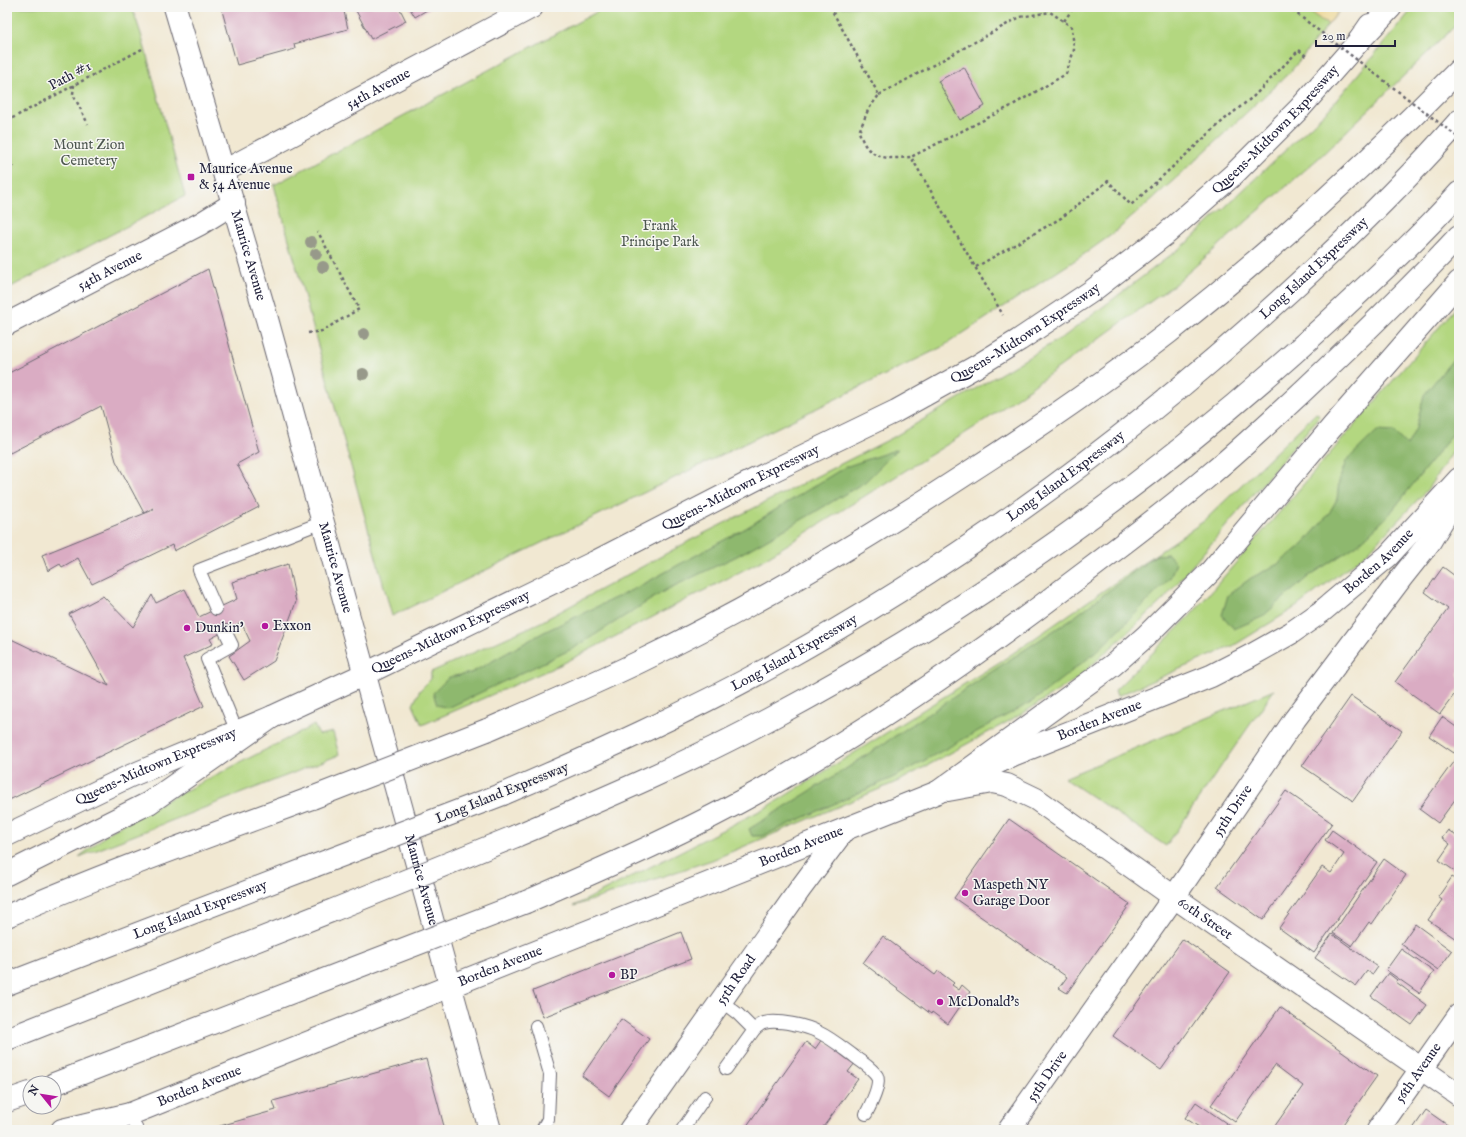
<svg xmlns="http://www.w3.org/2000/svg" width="1466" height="1137" font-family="'IM FELL English',serif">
	<rect width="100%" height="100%" fill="#f6f6f2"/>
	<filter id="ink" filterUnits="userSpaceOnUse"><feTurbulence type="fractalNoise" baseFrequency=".025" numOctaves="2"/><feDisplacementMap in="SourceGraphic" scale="8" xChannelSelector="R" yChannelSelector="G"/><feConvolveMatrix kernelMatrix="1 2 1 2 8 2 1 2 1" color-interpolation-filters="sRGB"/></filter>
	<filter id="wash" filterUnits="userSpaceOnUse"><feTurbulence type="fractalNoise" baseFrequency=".012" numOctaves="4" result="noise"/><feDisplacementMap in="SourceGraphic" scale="16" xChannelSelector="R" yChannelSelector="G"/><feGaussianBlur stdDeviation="0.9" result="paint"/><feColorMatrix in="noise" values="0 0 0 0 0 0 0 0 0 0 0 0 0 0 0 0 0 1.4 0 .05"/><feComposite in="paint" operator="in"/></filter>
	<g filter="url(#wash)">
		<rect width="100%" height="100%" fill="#f1e8d2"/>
		<path fill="#b3d780" stroke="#6a7c5e" d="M7,7H132L141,34L185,196L7,289Z
			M606,7H1342L1291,71L1184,171L1114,233L1083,255L942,347L392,616L274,185Z
			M1414,7H1459V21L1452,29L1321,156L1175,284L983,422L761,561L560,665L422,725L413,705L420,690L431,679V672L541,622L691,540L892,438L1066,335L1188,242L1329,109Z
			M1459,304V443L1427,490L1368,552L1296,607L1233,646L1117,696L1115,690L1190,616Z
			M1316,413L1320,416L1163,600L1078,678L1022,714L901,780L712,860L574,906L769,806L1006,658L1204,521Z
			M1274,690L1166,846L1064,778Z
			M314,725L319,735L333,732L339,755L79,857L110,832L161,803Z"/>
		<path fill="#8eb86e" stroke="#586d54" d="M1459,355V426L1388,516L1357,545L1309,576L1262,617L1234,629L1222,615L1228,595L1251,578L1278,564L1304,543L1328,515L1337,499L1339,481L1346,461L1377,431L1394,432L1407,446L1416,428L1424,395L1454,358Z
			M898,449L865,482L810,515L737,556L666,590L574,648L448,708L437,705L433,693L449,677L471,673L544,632L638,587L746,528L845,467Z
			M1168,554L1176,563L1170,578L1134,615L1095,653L1033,701L894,777L763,836H752L749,829L847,768L1074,617L1156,555Z"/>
		<path fill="#eeda9e" stroke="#887e6c" d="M1303,7H1342L1328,25Z"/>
		<g id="blocks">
			<path fill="#daacc3" d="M221,7H343L348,29L294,44L295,49L237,65Z
				M354,7H399L406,21L371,39Z
				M409,7H432L415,17Z
				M964,67L985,106L960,120L938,81Z
				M208,269L259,452L237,464L259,507L174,551L172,545L92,584L78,558L62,567L60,564L48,571L42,555L153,510V508L144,513L116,461L101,406L10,453L7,448V374Z
				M288,564L296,602L274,661L244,680L229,656L250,641L241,622L210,639L213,644L183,658L204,706L7,801V637L109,686L69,614L103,596L133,627L152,595L156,603L185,589L199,617L237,599L232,582Z
				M1443,567L1459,579V688L1440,714L1395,682L1448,609L1425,592Z
				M1351,696L1402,731L1353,801L1302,766Z
				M1442,717L1459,729V747L1454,753L1429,736Z
				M1459,754V794L1438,823L1419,809Z
				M1286,791L1332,823L1263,920L1217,887Z
				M1009,819L1130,904L1067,993L1059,988L1067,977L954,898Z
				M1332,830L1377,862L1314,953L1279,928L1322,867L1331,873L1344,854L1325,840Z
				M1448,830L1459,838V874L1439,860L1450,844L1442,838Z
				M1384,859L1406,875L1372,924L1369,922L1352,946L1333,933Z
				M1452,877L1459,881V941L1428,920L1442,900L1438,897Z
				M1415,924L1452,951L1438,970L1401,944Z
				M681,932L691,959L543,1017L533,991Z
				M1332,934L1378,967L1373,974L1367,971L1356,986L1315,958Z
				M883,936L935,975L938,971L954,983L952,985L959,990L962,985L970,992L948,1024L932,1012L931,1014L863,963Z
				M1183,939L1230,972L1161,1070L1113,1036Z
				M1401,949L1434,972L1419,993L1386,970Z
				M1388,973L1397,980L1396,982L1427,1005L1412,1025L1371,996Z
				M1280,1007L1377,1076L1339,1130H1272L1303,1086L1275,1065L1235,1122L1211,1105Z
				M621,1019L649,1039L609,1096L582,1076Z
				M822,1039L855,1063L848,1072L858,1079L821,1130H744L806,1042L815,1049Z
				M426,1059L445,1130H206L276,1110L273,1101Z
				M1196,1102L1236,1130H1197L1199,1127L1185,1118Z
				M1426,1110L1453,1129L1455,1130H1412Z"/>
		</g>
	</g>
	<g filter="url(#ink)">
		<use href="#blocks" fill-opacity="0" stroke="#6a6770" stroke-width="1"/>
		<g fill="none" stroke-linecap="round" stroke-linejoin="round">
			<defs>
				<path id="lane" d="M216,609L199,570L323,522
					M225,631L232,645L207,659L237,732
					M721,1001L738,1014L754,1030
					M536,1026L550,1074L548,1119L542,1130
					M726,1069L754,1030C757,1027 760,1024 764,1023C777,1019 807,1026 818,1032C831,1038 843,1048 854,1056C861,1062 872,1068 877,1076C881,1085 870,1106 866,1114
					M130,1114L137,1130
					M682,1130L705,1097"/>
				<g id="street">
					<path id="s1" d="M224,171L532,7"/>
					<path id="s2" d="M7,324L200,224L234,203"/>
					<path id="s3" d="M948,790L992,782L1007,785L1036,799L1174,897L1459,1095"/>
					<path id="s4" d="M630,1130L800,889L844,830"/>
					<path id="s5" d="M1009,1130L1174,897L1295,719L1402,577L1429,543L1459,493"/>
				</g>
				<g id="secondary">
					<path id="s6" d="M175,7L267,319L490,1130"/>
					<path id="s7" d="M7,835L130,776L272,717L365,674L595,562L766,474L896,411L977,366L1019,340L1092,291L1167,233L1234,174L1300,108L1359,41L1370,25"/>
					<path id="s8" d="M113,1121L252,1065L878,816L938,792L1015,754L1211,676L1250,656L1291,633L1321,612L1388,556L1459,479"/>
					<path id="s9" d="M1378,1130L1459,1015"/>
				</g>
				<g id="highway">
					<path d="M1359,41L1391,7"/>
					<path d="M487,730C538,708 589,686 639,662C751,608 859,544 963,476C1033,431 1102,384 1168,333C1271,252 1367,164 1459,70"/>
					<path d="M938,792L1113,665L1146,636L1211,571L1333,426L1459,282"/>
					<path id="s10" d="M503,794C596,754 687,713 776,664C957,564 1126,441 1279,301C1342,244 1403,185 1459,121"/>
					<path d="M516,836C603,799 690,762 773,717C973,610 1160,477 1327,323C1372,281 1418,239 1459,193"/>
					<path d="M7,874L149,803L272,717"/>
					<path d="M526,902C609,866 693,829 772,784C875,726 972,659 1066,587C1115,550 1165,513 1212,473C1243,447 1273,419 1303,391C1356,341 1409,290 1459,236"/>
					<path d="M7,916C107,872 209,836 312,798"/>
					<path id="s11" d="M7,984L314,866"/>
					<path d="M7,1039L331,911"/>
					<path d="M54,1084L352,969"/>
					<path d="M7,1101L30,1093"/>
					<path d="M62,1130L130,1114"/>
				</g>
			</defs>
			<use href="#lane" stroke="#6a6770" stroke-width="14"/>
			<use href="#street" stroke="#6a6770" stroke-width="24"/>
			<use href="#secondary" stroke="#6a6770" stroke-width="24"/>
			<use href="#highway" stroke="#6a6770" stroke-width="24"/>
			<path stroke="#6a6770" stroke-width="2.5" stroke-dasharray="3 3" stroke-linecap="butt" d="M830,7L879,95L868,110L859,132C861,137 864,145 868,149C881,161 895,158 911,157L1003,315
				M1039,7L1042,13
				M1064,21L1074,7
				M74,85L73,94L88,124
				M879,95L1020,17L1050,12L1072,27L1074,50L1066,74L1011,106L911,157
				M7,121L142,49
				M7,156L13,167
				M976,267L1061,218L1108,181L1131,205L1225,119L1254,96L1299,50L1308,58
				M308,333L322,331L359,309L318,232"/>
			<use href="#lane" stroke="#fff" stroke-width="12"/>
			<use href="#street" stroke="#fff" stroke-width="22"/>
			<use href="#secondary" stroke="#fff" stroke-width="22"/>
			<use href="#highway" stroke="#fff" stroke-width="22"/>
			<defs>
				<path id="highway-bridge" d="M312,798L487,730
					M314,866L503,794
					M331,911L516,836
					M352,969L526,902"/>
			</defs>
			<use href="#highway-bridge" stroke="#6a6770" stroke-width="24" stroke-linecap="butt"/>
			<path stroke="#6a6770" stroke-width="2.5" stroke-dasharray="3 3" stroke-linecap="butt" d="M1288,7L1459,138"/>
			<use href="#highway-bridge" stroke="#fff" stroke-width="22"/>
		</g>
		<g fill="#97998a">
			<circle cx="311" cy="242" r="6"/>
			<circle cx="316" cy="254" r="6"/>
			<circle cx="323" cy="267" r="6"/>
			<circle cx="364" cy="334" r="6"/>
			<circle cx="363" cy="374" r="6"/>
		</g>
	</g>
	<g fill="#b5179e" stroke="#f6f6f2" stroke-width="1.5">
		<rect x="187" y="173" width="8" height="8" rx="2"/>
		<circle cx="265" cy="626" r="4"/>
		<circle cx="187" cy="628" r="4"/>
		<circle cx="965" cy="893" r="4"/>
		<circle cx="612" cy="975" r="4"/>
		<circle cx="940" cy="1002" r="4"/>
	</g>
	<g text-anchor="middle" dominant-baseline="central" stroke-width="3" stroke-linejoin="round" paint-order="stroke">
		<g font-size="14" fill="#22223b" stroke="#f6f6f2">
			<text transform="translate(70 76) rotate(-28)">Path #1</text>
			<text stroke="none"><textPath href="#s1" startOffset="175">54th Avenue</textPath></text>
			<text stroke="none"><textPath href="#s7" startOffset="1460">Queens-Midtown Expressway</textPath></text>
			<text stroke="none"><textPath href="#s6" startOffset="259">Maurice Avenue</textPath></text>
			<text stroke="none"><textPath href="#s10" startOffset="972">Long Island Expressway</textPath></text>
			<text stroke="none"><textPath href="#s2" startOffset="116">54th Avenue</textPath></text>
			<text stroke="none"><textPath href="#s7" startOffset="1136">Queens-Midtown Expressway</textPath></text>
			<text stroke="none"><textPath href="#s10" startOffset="648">Long Island Expressway</textPath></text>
			<text stroke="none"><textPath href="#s7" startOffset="812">Queens-Midtown Expressway</textPath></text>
			<text stroke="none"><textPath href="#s8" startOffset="1389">Borden Avenue</textPath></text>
			<text stroke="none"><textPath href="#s6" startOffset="583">Maurice Avenue</textPath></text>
			<text stroke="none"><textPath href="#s7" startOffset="488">Queens-Midtown Expressway</textPath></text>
			<text stroke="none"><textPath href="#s10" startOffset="324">Long Island Expressway</textPath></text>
			<text stroke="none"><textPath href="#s8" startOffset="1065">Borden Avenue</textPath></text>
			<text stroke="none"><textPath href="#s7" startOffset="164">Queens-Midtown Expressway</textPath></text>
			<text transform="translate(502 793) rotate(-22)">Long Island Expressway</text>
			<text stroke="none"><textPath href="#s5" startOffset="390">55th Drive</textPath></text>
			<text stroke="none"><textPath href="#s8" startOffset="741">Borden Avenue</textPath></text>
			<text stroke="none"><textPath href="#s6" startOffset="907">Maurice Avenue</textPath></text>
			<text stroke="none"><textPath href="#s11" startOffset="207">Long Island Expressway</textPath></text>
			<text stroke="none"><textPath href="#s3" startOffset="299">60th Street</textPath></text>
			<text stroke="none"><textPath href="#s8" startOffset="417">Borden Avenue</textPath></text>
			<text stroke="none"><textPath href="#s4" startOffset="184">55th Road</textPath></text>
			<text stroke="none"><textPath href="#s9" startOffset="70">56th Avenue</textPath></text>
			<text stroke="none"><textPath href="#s5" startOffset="66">55th Drive</textPath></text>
			<text stroke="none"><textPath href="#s8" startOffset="93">Borden Avenue</textPath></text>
		</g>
		<g font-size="14" fill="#4e5850" stroke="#f6f6f2">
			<text x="89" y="145">Mount Zion<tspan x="89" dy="16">Cemetery</tspan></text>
			<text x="660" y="226">Frank<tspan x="660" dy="16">Principe Park</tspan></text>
		</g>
		<g font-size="14" fill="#22223b" stroke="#f6f6f2" text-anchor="start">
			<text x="199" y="169">Maurice Avenue<tspan x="199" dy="16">&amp; 54 Avenue</tspan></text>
			<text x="273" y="626">Exxon</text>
			<text x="195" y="628">Dunkin'</text>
			<text x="973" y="885">Maspeth NY<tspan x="973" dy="16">Garage Door</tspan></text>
			<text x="620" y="975">BP</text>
			<text x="948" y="1002">McDonald's</text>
		</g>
	</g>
	<rect width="1466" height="1137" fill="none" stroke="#f6f6f2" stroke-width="24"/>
	<g transform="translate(42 1095) rotate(300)"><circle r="19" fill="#f6f6f2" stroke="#a1a1a9"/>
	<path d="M0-3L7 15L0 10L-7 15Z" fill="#b5179e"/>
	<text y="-6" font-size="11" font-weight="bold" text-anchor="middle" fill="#22223b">N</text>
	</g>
	<path d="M1316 40v6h79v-6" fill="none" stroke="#22223b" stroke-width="2"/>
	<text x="1322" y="40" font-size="12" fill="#22223b" stroke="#f6f6f2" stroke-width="3" paint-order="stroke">20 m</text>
</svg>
